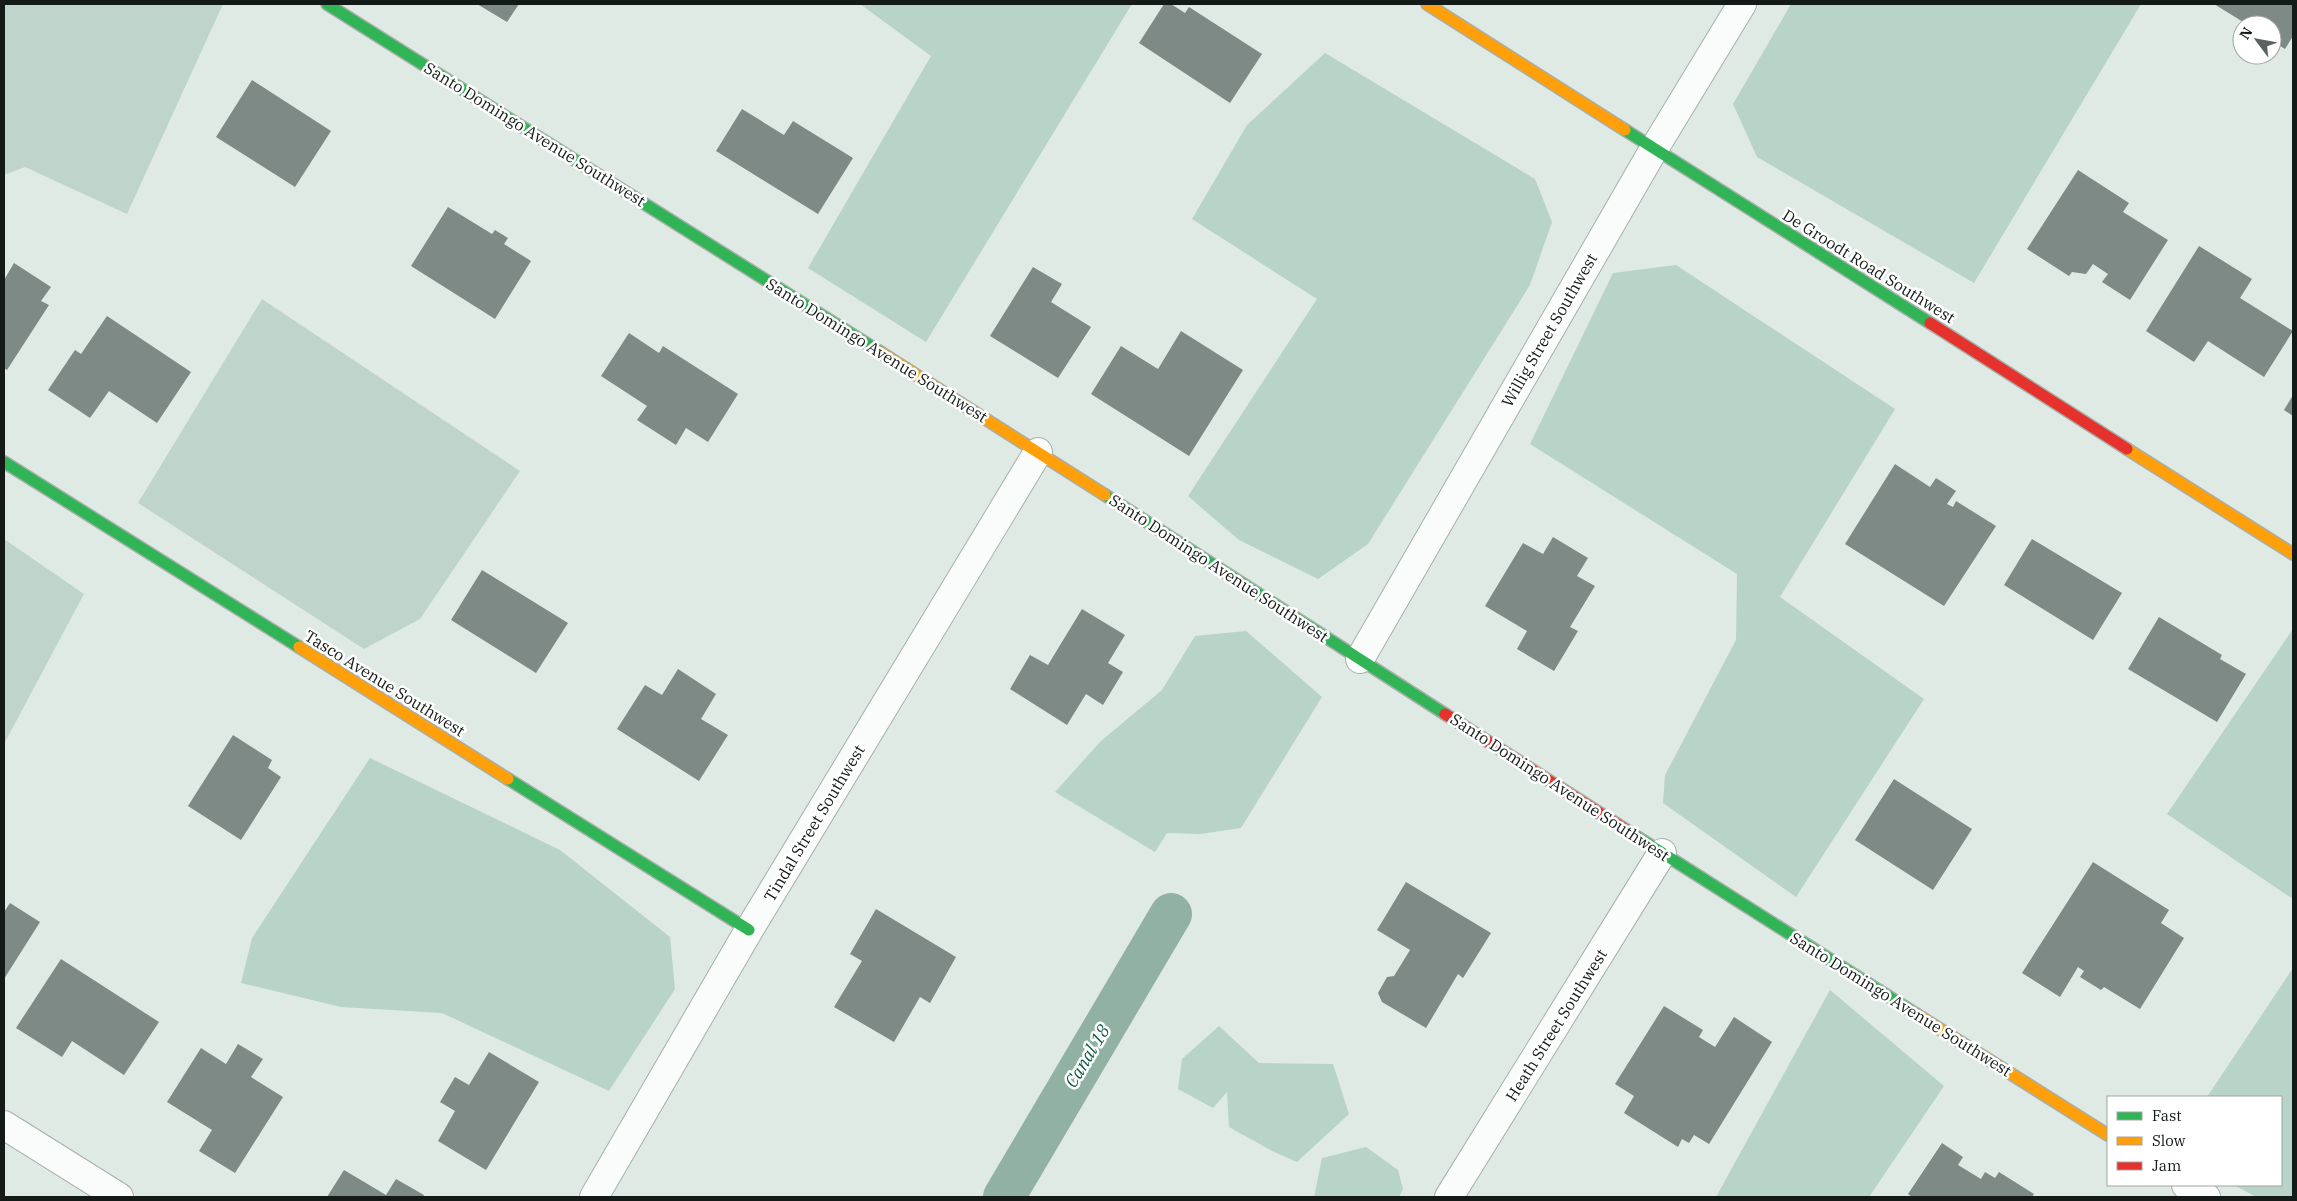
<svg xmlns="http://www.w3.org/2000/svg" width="2297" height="1201" font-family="'IBM Plex Serif',serif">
	<rect width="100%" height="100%" fill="#dfeae5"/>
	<path fill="#bfd5cc" d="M4,4H223L127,214L25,167L4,175Z
		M262,299L520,471L420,619L364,649L138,503Z
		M4,539L84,594L4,744Z"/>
	<path fill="#b8d3c8" d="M860,4H1132L926,342L808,268L931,56Z
		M1791,4H2141L1974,283L1757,157L1733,104Z
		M1325,53L1535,179L1552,222L1530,285L1368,544L1318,579L1239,540L1188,496L1317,299L1192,219L1247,125Z
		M1676,265L1895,409L1780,597L1924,699L1796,897L1663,803L1665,775L1736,640L1737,574L1530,444L1613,273Z
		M2293,629V899L2167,814Z
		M1246,631L1322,697L1241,828L1200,834L1167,833L1155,852L1055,792L1101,741L1162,690L1195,636Z
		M370,758L560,850L670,937L675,989L609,1091L442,1013L341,1007L241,983L252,938Z
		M2293,968V1197H2256L2234,1185H2281V1097H2207Z
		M1830,990L1944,1086L1869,1197H1716Z
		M1219,1026L1259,1063L1333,1064L1349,1114L1297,1162L1272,1151L1229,1127L1227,1092L1213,1108L1178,1089L1182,1059Z
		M1366,1147L1398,1170L1403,1189L1399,1197H1314L1322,1158Z"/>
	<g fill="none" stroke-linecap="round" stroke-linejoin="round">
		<path stroke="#92b1a5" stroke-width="42" d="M1004,1197L1171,914"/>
	</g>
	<path fill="#7e8a85" d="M477,4H519L507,22Z
		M1164,4H1171L1185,13L1189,7L1262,54L1230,103L1139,43Z
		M2214,4H2293V36L2285,49L2272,41V25H2248Z
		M252,80L331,131L295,187L216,137Z
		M742,109L784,135L793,121L853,158L818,214L716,151Z
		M2078,170L2129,203L2123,212L2168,240L2130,300L2102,282L2108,274L2093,264L2086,274L2072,272L2069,276L2027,249Z
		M448,207L492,234L495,230L508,238L504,244L531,261L495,319L411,266Z
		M2199,246L2252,279L2240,298L2293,331L2264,377L2208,341L2194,362L2146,331Z
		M14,263L51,287L41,301L49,305L7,370L4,368V280Z
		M1033,267L1062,284L1051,302L1091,327L1058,378L990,336Z
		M107,316L191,372L157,423L109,391L90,418L48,390L75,350L81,354Z
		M1181,331L1243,370L1189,456L1091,394L1121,346L1158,369Z
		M629,333L659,353L663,346L738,394L708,442L686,428L676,445L637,420L647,406L601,376Z
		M2293,395V416L2284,410Z
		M1895,464L1930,487L1936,478L1956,491L1947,504L1953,507L1956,501L1996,526L1944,606L1845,544Z
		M1553,537L1588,558L1577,576L1595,586L1570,627L1578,631L1554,671L1517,649L1527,631L1485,606L1523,543L1543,554Z
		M2032,539L2122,593L2093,640L2004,585Z
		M482,570L568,623L536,673L451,620Z
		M1082,609L1125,635L1108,663L1123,672L1103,705L1086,694L1067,725L1010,689L1030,655L1048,665Z
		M2159,617L2222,655L2220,659L2246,674L2217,722L2128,669Z
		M678,669L716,694L701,719L728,735L699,781L617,729L645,685L662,695Z
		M233,735L272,760L268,768L281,777L241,840L188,806Z
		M1894,779L1972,829L1933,890L1855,840Z
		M2093,862L2169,910L2161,923L2184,938L2140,1009L2104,987L2101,990L2080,977L2084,971L2078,967L2060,997L2022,973Z
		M1406,882L1491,933L1463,978L1458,974L1426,1028L1382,1002L1378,993L1387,977L1394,976L1410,950L1377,930Z
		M10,903L40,922L4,979V912Z
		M876,909L956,957L930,1003L920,997L894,1042L834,1007L862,961L850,954Z
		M61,959L159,1022L124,1075L72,1041L62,1057L16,1028Z
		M1664,1006L1703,1030L1699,1037L1715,1047L1734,1017L1772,1042L1709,1144L1694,1135L1689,1143L1682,1139L1678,1147L1624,1113L1634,1096L1615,1084Z
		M238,1044L263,1059L251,1077L283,1097L235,1173L199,1151L212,1130L167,1102L201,1048L226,1064Z
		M489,1052L539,1082L486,1170L438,1141L455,1111L440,1102L455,1077L469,1085Z
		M1942,1143L1963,1157L1958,1165L1981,1179L1985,1172L1995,1178L1999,1172L2034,1194L2032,1197H1912L1908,1194Z
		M344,1170L386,1195L396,1179L424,1195L423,1197H327Z"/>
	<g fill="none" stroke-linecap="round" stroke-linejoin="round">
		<defs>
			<path id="street" d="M1360,659L1654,149L1742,4
				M4,1125L119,1197
				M2186,1185L2206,1197
				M594,1197L749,930L1038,452
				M1449,1197L1662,853"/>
			<path id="fast" d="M327,4L880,352
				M1625,130L1930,323
				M4,462L299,647
				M1105,495L1445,714
				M508,779L749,930
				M1634,835L1916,1014"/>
			<path id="slow" d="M1427,4L1625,130
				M880,352L1105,495
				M2127,449L2293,554
				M299,647L508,779
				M1916,1014L2108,1135"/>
			<path id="jam" d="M1930,323L2127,449
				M1445,714L1634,835"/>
		</defs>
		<use href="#street" stroke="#a7afab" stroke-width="30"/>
		<use href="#fast" stroke="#a7afab" stroke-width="14"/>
		<use href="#slow" stroke="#a7afab" stroke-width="14"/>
		<use href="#jam" stroke="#a7afab" stroke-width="14"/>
		<use href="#street" stroke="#fafcfb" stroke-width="28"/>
		<use href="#fast" stroke="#30b455" stroke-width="11"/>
		<use href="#slow" stroke="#ff9f0a" stroke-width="11"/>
		<use href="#jam" stroke="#e5322d" stroke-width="11"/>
	</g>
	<g text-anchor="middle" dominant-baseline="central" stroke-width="5" stroke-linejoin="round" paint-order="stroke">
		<g font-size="16" fill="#131a17" stroke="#fff">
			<text transform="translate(535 134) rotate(32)">Santo Domingo Avenue Southwest</text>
			<text transform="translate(1869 266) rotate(32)">De Groodt Road Southwest</text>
			<text transform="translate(1549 330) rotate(-60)">Willig Street Southwest</text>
			<text transform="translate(877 350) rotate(32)">Santo Domingo Avenue Southwest</text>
			<text transform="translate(1219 568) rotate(33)">Santo Domingo Avenue Southwest</text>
			<text transform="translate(385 683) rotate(32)">Tasco Avenue Southwest</text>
			<text transform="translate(1560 787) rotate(33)">Santo Domingo Avenue Southwest</text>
			<text transform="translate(814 823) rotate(-59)">Tindal Street Southwest</text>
			<text transform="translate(1901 1004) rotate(32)">Santo Domingo Avenue Southwest</text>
			<text transform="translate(1556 1025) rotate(-58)">Heath Street Southwest</text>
		</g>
		<g font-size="18" font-style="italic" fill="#0f5b46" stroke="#fff">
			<text transform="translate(1087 1056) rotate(-59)">Canal 18</text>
		</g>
	</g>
	<rect width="2297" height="1201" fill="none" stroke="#131a17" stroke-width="10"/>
	<rect x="2107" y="1096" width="175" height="90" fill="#ffffff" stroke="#a1a3a2"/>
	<rect x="2117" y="1112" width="25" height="8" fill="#30b455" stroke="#a1a3a2"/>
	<text x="2152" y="1121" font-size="15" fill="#131a17">Fast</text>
	<rect x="2117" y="1137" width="25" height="8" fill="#ff9f0a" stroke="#a1a3a2"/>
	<text x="2152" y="1146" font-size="15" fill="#131a17">Slow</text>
	<rect x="2117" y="1162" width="25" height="8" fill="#e5322d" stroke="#a1a3a2"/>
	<text x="2152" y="1171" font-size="15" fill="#131a17">Jam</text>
	<g transform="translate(2257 40) rotate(302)"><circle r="24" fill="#ffffff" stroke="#a1a3a2"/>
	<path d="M0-4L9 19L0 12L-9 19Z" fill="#5a635f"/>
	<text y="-8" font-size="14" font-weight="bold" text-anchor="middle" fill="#131a17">N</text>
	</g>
</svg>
